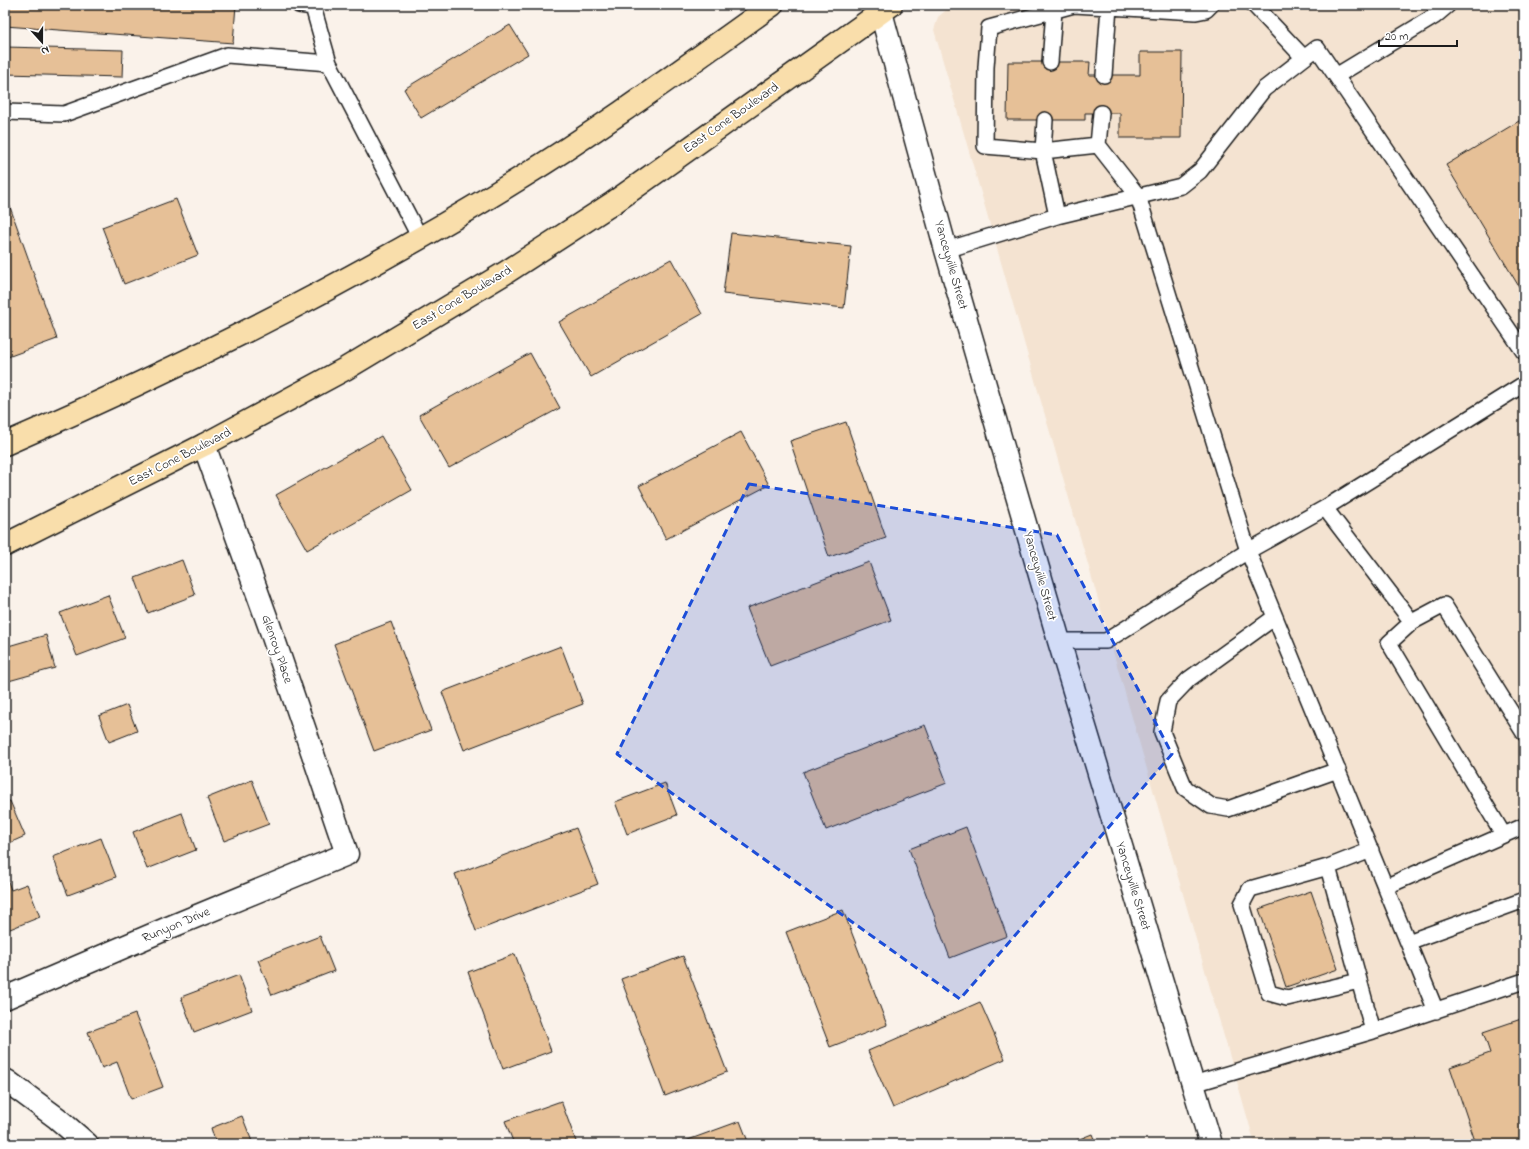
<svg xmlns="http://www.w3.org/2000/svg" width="1529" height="1149" font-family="'Indie Flower',sans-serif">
	<rect width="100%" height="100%" fill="#faf2ea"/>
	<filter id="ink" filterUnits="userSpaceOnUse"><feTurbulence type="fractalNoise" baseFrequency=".025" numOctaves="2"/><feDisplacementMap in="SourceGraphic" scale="8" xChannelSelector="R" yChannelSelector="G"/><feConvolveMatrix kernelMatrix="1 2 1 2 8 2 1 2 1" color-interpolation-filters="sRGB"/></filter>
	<g filter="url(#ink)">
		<path fill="#f4e3d1" d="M952,5H1524V1144H1255L934,30L938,17Z"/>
		<path fill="#e6c097" stroke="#1c1c1c" d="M5,5H236L233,43L5,26Z
			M521,5H555L554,7Z
			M510,25L528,54L421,118L404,89Z
			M5,47L123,50L122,77L5,74Z
			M1140,52H1182L1181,138H1120V113H1085V120H1007L1008,62H1090L1089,75H1140Z
			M1524,118V295L1446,165Z
			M5,193L57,339L5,358Z
			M176,199L198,255L124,284L102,227Z
			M731,233L851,246L844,308L723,294Z
			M671,259L702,314L591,377L559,322Z
			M530,353L560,408L449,468L419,415Z
			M846,422L886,538L829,557L790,441Z
			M741,432L769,485L666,539L639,486Z
			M381,436L412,490L307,550L276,495Z
			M182,560L195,595L148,613L135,578Z
			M869,562L891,620L770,666L747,608Z
			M108,595L125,638L77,656L60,613Z
			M391,622L431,730L374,751L334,644Z
			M46,635L55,668L5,682V647Z
			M561,646L583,704L464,750L442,692Z
			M127,705L137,731L109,742L99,716Z
			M925,725L947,783L826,830L803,772Z
			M252,780L269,824L224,841L207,798Z
			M665,783L677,815L627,834L615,802Z
			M10,801L25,836L5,845V802Z
			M182,813L196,850L147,869L133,832Z
			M966,827L1007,936L950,958L909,849Z
			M576,828L598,884L476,931L455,874Z
			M101,838L116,877L68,895L53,857Z
			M5,873L11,890L27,884L40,917L5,931Z
			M1311,891L1338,969L1286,987L1259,909Z
			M843,910L887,1025L830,1047L786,932Z
			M320,936L334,971L272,995L258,960Z
			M515,954L551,1051L503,1069L468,972Z
			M683,956L727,1072L665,1096L621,979Z
			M239,975L252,1010L194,1032L181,997Z
			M980,1002L1005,1059L893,1108L868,1051Z
			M135,1014L163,1087L131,1099L117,1062L102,1068L88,1032Z
			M1524,1018V1144H1476L1450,1067L1490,1053L1483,1032Z
			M561,1101L577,1144H514L505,1121Z
			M242,1116L253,1144H216L211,1128Z
			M740,1121L749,1144H677Z
			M1092,1134L1096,1144H1067Z"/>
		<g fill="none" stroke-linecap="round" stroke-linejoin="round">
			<defs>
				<path id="service" d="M299,5L313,7L329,63L420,238
					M1074,5L1196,12L1206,10L1211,5
					M1254,5L1304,58
					M1050,62L1054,11
					M1104,75L1109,7
					M1336,76L1435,16L1448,5
					M5,112L64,114L227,55L329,63
					M1045,120L1043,151L1098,145L1101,113
					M1098,145L1138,196L1248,551L1325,508L1524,384
					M1057,216L1043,151L985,146L986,67L989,28L1074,5
					M946,250L1057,216L1181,186L1200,171L1264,89L1317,48L1524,352
					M1325,508L1412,622L1444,605L1524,733
					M1275,617L1189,679L1168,701L1162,732L1185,788L1211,806L1228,809L1338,770
					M1412,622L1389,643L1503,834
					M1059,641H1106L1248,551L1436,1011
					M1328,867L1371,850
					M1385,887L1524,826
					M1408,942L1524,900
					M1359,981L1287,998L1269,993L1242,904L1250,889L1328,867L1373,1031
					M1193,1084L1373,1031L1524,981"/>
				<path id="minor" d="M5,998L168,928L347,854L269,625L204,445
					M7,1081L57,1118L87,1144"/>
				<path id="secondary" d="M879,5L946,250L1059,641L1211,1144"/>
				<path id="primary" d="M5,444C182,367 355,281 519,179C606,126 689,64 772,5
					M5,545L204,445L345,369L505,273L613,203L891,5"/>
			</defs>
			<use href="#service" stroke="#1c1c1c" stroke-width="18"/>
			<use href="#minor" stroke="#1c1c1c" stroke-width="25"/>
			<use href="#secondary" stroke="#1c1c1c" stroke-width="25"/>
			<use href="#primary" stroke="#1c1c1c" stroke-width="25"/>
			<use href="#service" stroke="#fff" stroke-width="15"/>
			<use href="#minor" stroke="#fff" stroke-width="22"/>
			<use href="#secondary" stroke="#fff" stroke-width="22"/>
			<use href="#primary" stroke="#f9deab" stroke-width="22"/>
		</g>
	</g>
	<path fill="#1d4ed8" fill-opacity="0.2" stroke="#1d4ed8" stroke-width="3" stroke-dasharray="8 5" stroke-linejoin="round" d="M749,484L1057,535L1172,754L960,999L617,754Z"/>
	<g text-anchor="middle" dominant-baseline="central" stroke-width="3.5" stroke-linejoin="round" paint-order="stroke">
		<g font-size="13" fill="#1c1c1c" stroke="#fff">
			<text transform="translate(731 118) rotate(-35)">East Cone Boulevard</text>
			<text transform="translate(951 265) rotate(74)">Yanceyville Street</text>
			<text transform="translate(462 298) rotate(-31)">East Cone Boulevard</text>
			<text transform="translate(180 457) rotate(-27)">East Cone Boulevard</text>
			<text transform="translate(1040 576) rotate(74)">Yanceyville Street</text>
			<text transform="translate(277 649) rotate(71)">Glenroy Place</text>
			<text transform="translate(1133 886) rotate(73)">Yanceyville Street</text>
			<text transform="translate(176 925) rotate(-23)">Runyon Drive</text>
		</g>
	</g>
	<rect width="1529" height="1149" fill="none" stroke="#fff" stroke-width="20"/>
	<rect x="10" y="10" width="1509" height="1129" fill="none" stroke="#1c1c1c" stroke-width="1.5" filter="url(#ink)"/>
	<g transform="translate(42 42) rotate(159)" stroke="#ffffff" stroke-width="3" paint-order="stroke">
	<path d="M0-3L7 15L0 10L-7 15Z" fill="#1c1c1c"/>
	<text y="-6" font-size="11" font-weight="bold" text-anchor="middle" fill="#1c1c1c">N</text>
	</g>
	<path d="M1379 40v6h78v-6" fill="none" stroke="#1c1c1c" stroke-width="2"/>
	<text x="1385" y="40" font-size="12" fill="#1c1c1c" stroke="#ffffff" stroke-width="3" paint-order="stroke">20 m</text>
</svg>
